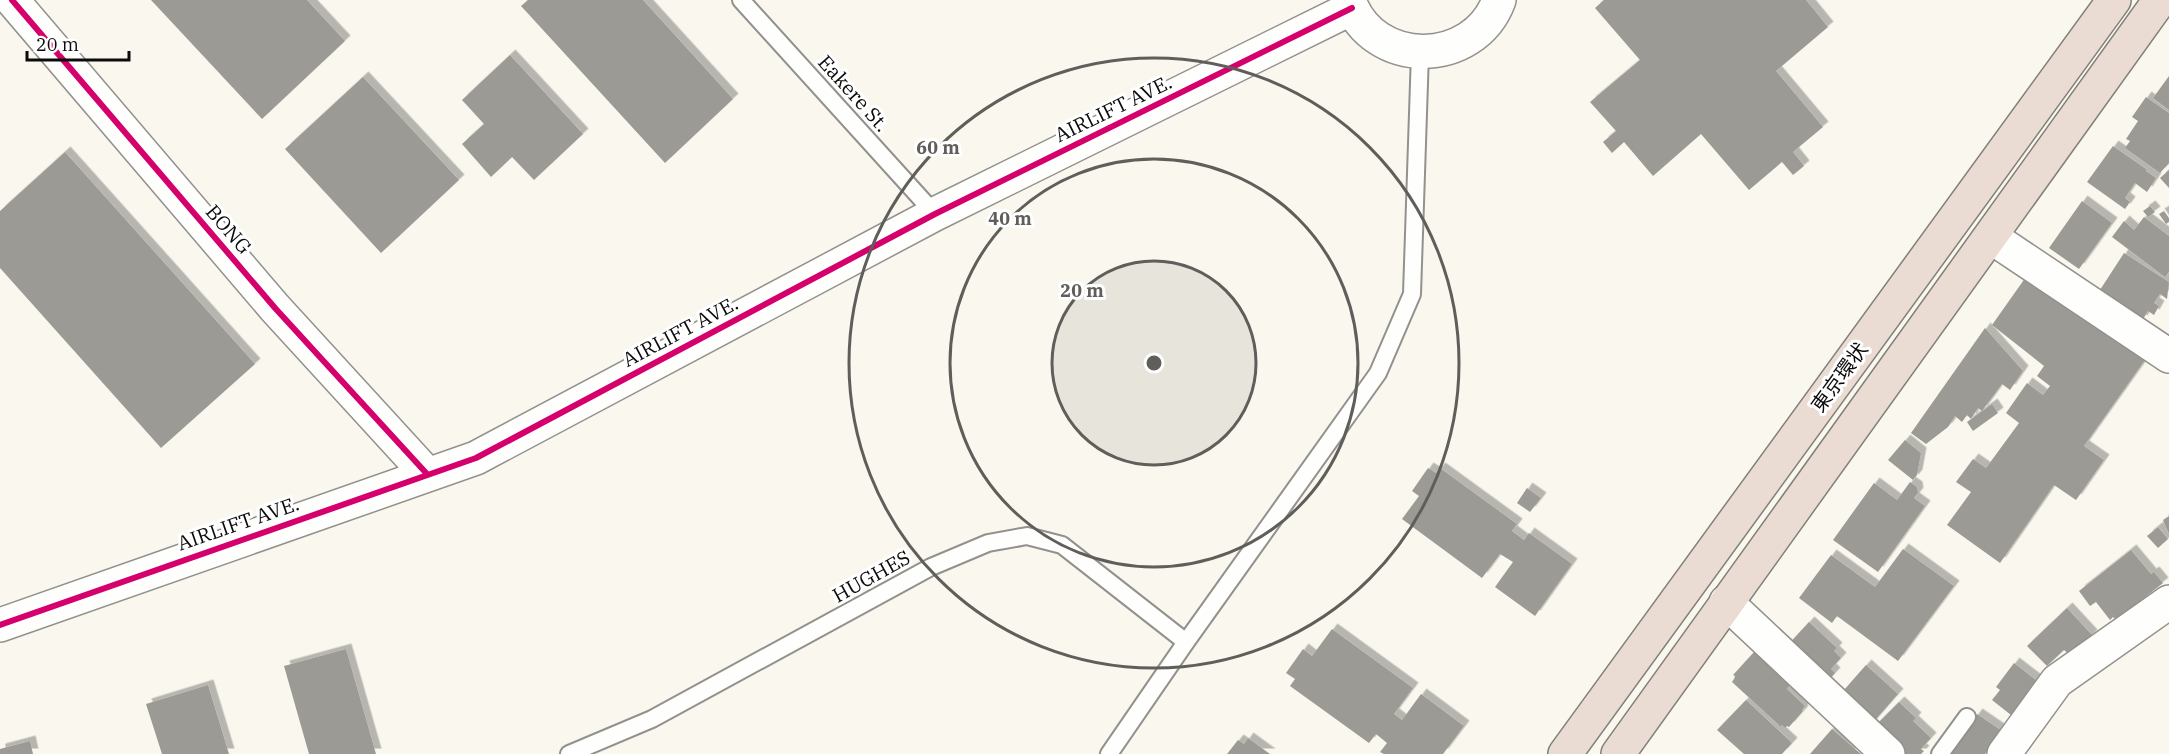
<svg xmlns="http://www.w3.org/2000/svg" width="2169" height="754" font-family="'IBM Plex Serif','Noto Sans JP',serif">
	<defs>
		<filter id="shadow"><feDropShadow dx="5.5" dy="-5.5" stdDeviation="0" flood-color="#0004"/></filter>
	</defs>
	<rect width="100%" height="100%" fill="#faf7ee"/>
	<path fill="#9c9a94" filter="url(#shadow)" d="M151,0H307L345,41L262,119Z
		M528,0H643L733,99L665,163L521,6Z
		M1604,0H1806L1828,27L1776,71L1823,127L1793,152L1804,166L1793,175L1782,162L1749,190L1701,134L1653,176L1624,142L1612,153L1603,142L1616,131L1590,102L1640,60L1595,8Z
		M510,55L583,134L534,180L512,157L491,177L462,144L484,124L462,100Z
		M2169,76V110L2153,98Z
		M363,77L459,180L381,253L285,149Z
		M2146,97L2169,113V163L2160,173L2125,148L2130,141L2126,139L2138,121L2132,117Z
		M2113,146L2146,169V171L2156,178L2147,192L2135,183L2125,198L2130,202L2125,209L2087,182Z
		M65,152L255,364L161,448L0,268V211Z
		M2169,170V188L2160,178Z
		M2082,201L2112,223L2079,269L2049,248Z
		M2150,206L2155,212L2148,217L2143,211Z
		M2164,211L2169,218V222L2166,224L2159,214Z
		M2144,217L2169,236V272L2165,277L2112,237L2124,221L2134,230Z
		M2124,253L2169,282L2167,299L2160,294L2154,303L2159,306L2154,315L2148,311L2142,321L2098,293Z
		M2028,274L2145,360L2084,446L2104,460L2076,500L2054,485L2000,563L1947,525L1971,492L1956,482L1973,459L1986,468L2019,423L2006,413L2027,383L2043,395L2050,386L2037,376L2044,366L1992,325Z
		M1985,328L2023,371L2010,390L2002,384L1982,411L1978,408L1971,419L1967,415L1962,422L1955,416L1948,427L1926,444L1911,433Z
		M1992,404L1998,413L1973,431L1967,422Z
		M1905,440L1921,453L1917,475L1913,480L1888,460Z
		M1428,468L1436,473L1440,468L1517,524L1512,531L1524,540L1529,533L1572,564L1535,616L1495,587L1513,562L1500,554L1482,578L1402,519L1419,496L1412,491Z
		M1910,482L1917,487L1918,493L1914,498L1925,506L1878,572L1833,540L1874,483L1897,500Z
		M1527,488L1541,498L1530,512L1517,503Z
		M2169,516V534L2163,520Z
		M2158,527L2168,539L2158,548L2147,536Z
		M1903,549L1954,586L1898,661L1837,616L1832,623L1799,598L1831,555L1875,587Z
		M2131,550L2151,574L2154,572L2163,583L2116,620L2113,617L2110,620L2096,602L2090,606L2079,591Z
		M2067,608L2092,635L2071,656L2064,650L2047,666L2027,646Z
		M1809,622L1837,648L1834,651L1841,658L1831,669L1835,673L1824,685L1785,648Z
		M1332,629L1413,688L1394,714L1402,720L1421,694L1464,726L1443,754H1384L1380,752L1387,743L1376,734L1369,743L1290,686L1295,679L1286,673L1303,649L1312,656Z
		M346,649L376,754H309L284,666Z
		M1755,651L1791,684L1787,689L1805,706L1802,710L1803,711L1789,727L1787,726L1785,728L1782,725L1781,727L1732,682L1734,679L1735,676L1733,675Z
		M2014,663L2040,683L2020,710L2016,708L2011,715L1992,700L2000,690L1996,687Z
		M1866,665L1898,694L1870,726L1837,698Z
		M208,685L229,754H162L146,704Z
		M1746,700L1792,743L1782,754H1744L1717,730Z
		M1899,702L1916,718L1913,721L1931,738L1921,749L1924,751L1921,754H1897L1874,727Z
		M1977,714L2002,731L1985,754H1948Z
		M1832,729L1861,754H1810Z
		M1248,738L1270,754H1227L1238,740L1244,744Z
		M30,741L33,754H0V749Z"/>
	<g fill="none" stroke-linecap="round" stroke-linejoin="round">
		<defs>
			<path id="lane" d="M741,0L935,214
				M569,754L652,719L931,567L988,543L1027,536L1062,545L1186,642
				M1109,754L1186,642L1378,373L1412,294L1420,53
				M1940,754L1967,717"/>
			<path id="street" d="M12,0L275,308L427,474
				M1349,0C1373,69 1474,68 1499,0
				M1991,237L2169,356
				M1726,602L1888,754
				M0,625L476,458L935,214L1352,8
				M2004,754L2057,681L2169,602"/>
			<path id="highway" d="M1565,754L2114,0
				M1618,754L2160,0"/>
		</defs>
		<use href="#lane" stroke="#93918d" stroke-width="20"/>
		<use href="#street" stroke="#93918d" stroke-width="36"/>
		<use href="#highway" stroke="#807f7a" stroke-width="36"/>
		<use href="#lane" stroke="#fefefc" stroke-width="16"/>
		<use href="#street" stroke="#fefefc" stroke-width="33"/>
		<use href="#highway" stroke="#eadcd2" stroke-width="33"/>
		<defs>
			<path id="cycleway" d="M12,0L275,308L427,474
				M0,625L476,458L935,214L1352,8"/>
		</defs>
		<use href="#cycleway" stroke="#fff" stroke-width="10"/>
		<use href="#cycleway" stroke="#d6006c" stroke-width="6"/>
	</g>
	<circle cx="1154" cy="363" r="102" fill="#5f5e5a" fill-opacity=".12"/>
	<g fill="none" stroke="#5f5e5a" stroke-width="3">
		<circle cx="1154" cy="363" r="102"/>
		<circle cx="1154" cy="363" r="204"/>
		<circle cx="1154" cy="363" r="305"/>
	</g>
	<g text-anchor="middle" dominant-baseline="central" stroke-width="6" stroke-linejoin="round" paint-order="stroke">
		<g font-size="20" fill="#0b0b0b" stroke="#fff">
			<text transform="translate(854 93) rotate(48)">Eakere St.</text>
			<text transform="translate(1113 108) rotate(-26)">AIRLIFT AVE.</text>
			<text transform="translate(229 229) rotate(49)">BONG</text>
			<text transform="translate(680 331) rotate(-28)">AIRLIFT AVE.</text>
			<text transform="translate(1839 377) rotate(-54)">東京環状</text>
			<text transform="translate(238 523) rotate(-19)">AIRLIFT AVE.</text>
			<text transform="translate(871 576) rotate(-29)">HUGHES</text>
		</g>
	</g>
	<circle cx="1154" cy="363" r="9" fill="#5f5e5a" stroke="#fff" stroke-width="3"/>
	<g font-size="18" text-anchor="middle" font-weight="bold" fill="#5f5e5a" stroke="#fff" stroke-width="6" stroke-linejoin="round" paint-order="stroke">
		<text x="938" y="154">60 m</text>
		<text x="1010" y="225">40 m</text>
		<text x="1082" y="297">20 m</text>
	</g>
	<path d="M27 51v9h102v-9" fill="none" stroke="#0b0b0b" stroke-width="3"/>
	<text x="36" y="51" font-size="18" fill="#0b0b0b" stroke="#ffffff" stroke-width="4.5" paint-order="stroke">20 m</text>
</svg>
